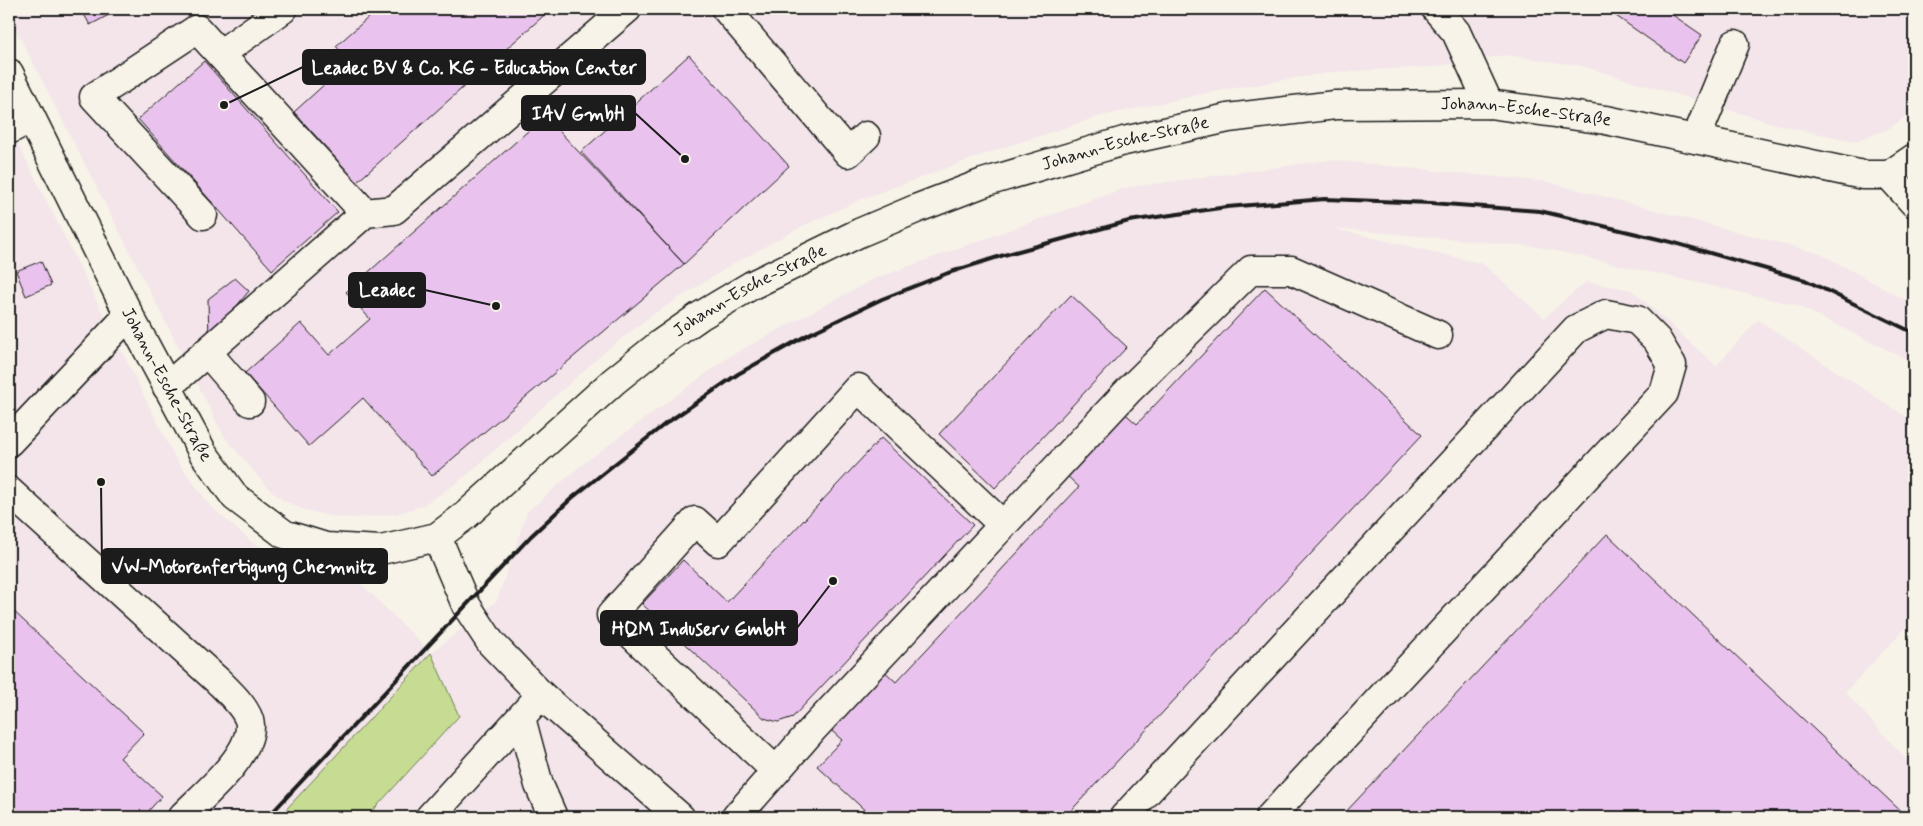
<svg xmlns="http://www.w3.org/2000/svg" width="1923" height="826" font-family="Mynerve,sans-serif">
	<rect width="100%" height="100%" fill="#f7f3e8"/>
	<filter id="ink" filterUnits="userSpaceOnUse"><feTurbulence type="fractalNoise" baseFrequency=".02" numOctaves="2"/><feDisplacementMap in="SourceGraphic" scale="10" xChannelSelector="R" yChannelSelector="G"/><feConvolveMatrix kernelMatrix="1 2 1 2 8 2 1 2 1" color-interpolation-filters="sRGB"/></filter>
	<g filter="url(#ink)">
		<path fill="#f3e5ea" d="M9,9H1914V110L1888,129L1855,141L1786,127L1582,66L1506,55L1432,67L1333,72L1211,92L1097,117L999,149L864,198L803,226L731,265L652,315L608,349L468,474L444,492L421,506L395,514L353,518L328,516L302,509L284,501L267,487L224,436L9,16Z
			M9,126L175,458L210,506L253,543L281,556L314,567L349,572L431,653L497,601L527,512L583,464L730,356L874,279L1125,188L1330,160L1548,182L1821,254L1914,305V363L1796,305L1539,247L1332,228L1483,264L1544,318L1586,282L1632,290L1716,366L1758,320L1914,422V619L1845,692L1914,768V817H367L459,716L431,654L279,817H9Z"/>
		<path fill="#c5dc92" stroke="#707c57" d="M431,653L459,716L367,817H279Z"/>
		<path fill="#e9c3ed" stroke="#1c1c1c" d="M81,9H120L90,25Z
			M378,9H551L357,182L294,112L349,62L336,46Z
			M1606,9H1664L1702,35L1683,63Z
			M689,55L789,166L684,264L581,152Z
			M204,61L338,212L272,270L138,119Z
			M545,116L684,264L432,476L363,398L309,446L245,373L301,323L329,355L370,319L346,292Z
			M41,261L51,285L26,296L16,271Z
			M235,278L249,291L209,340L208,299Z
			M1265,288L1422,435L1065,817H872L817,766L842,740L824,724L878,665L896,682L1079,487L1062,471L1120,409L1137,424Z
			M1071,295L1127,347L995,488L939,434Z
			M881,438L973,525L793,717L778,722L764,718L642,604L683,560L727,602Z
			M1607,534L1907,817H1341Z
			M9,607L144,733L120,758L162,796L143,817H9Z"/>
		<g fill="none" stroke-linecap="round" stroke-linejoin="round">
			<defs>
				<g id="minor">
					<path d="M726,9L848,153L866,136"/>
					<path d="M1436,9L1456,32L1489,104"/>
					<path d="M220,54L283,9"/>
					<path id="s1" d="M9,73L129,315L203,453L235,497L284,534L326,547L381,550L437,537L466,515L614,381L660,344L700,316L752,285L859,233L918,208L983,183L1124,141L1228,118L1335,105L1489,104L1606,120L1863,175H1889L1914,158"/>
					<path d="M9,130L31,118"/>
					<path d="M1696,139L1735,44"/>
					<path d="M1889,175L1914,203"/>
					<path d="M203,215L94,97L197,29L365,213"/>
					<path d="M207,352L250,402"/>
					<path d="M167,387L365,213L394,210L627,9"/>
					<path d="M9,442L129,315"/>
					<path d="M9,491L218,681C228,691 249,710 250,725C251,757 203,795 182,817"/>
					<path d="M437,537L466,605L491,643L541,695L680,817"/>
					<path d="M521,718L539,785L553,817"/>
					<path d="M776,771L611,615L695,521L718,542L858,388L1003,525"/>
					<path d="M430,817L541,695"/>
					<path d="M736,817L812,730L1129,390L1251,270H1291L1438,335"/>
					<path d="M1124,817L1576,329L1606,314L1637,320L1657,340L1672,365L1664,393L1270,817"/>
				</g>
			</defs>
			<use href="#minor" stroke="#1c1c1c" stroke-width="31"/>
			<use href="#minor" stroke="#f7f3e8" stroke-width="28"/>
			<path stroke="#1c1c1c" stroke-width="4" d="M268,817L531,536L572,498L665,424L738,374L809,334L882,299L948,273L1004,255L1129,221L1227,207L1325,199L1431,203L1540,211L1671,242L1805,280L1914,333"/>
		</g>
	</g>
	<g text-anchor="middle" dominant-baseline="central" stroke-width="4.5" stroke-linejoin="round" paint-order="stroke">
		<g font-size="18" fill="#1c1c1c" stroke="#f7f3e8">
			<text stroke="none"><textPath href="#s1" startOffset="1909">Johann-Esche-Straße</textPath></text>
			<text stroke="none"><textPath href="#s1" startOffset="1504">Johann-Esche-Straße</textPath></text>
			<text stroke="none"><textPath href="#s1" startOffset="1099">Johann-Esche-Straße</textPath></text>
			<text stroke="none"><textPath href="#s1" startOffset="349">Johann-Esche-Straße</textPath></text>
		</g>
	</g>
	<path fill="none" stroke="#1c1c1c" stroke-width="2" d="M224 105L303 67M685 159L635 113M496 306L425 290M101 482L102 566M833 581L797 628"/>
	<g fill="#1c1c1c" stroke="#f7f3e8" stroke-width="2">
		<circle cx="224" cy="105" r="5"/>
		<circle cx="685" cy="159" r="5"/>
		<circle cx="496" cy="306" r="5"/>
		<circle cx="101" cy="482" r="5"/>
		<circle cx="833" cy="581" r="5"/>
	</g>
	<g fill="#1c1c1c" stroke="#1c1c1c" stroke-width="2">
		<rect x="303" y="50" width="342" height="34" rx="5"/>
		<rect x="522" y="96" width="113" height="34" rx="5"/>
		<rect x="349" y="273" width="76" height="34" rx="5"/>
		<rect x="102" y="549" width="285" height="34" rx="5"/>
		<rect x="601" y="611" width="196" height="34" rx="5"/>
	</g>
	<g font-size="19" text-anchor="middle" font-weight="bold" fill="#fff">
		<text x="474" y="74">Leadec BV &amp; Co. KG - Education Center</text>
		<text x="578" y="120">IAV GmbH</text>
		<text x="387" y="296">Leadec</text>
		<text x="244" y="573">VW-Motorenfertigung Chemnitz</text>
		<text x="699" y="635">HQM Induserv GmbH</text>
	</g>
	<rect width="1923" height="826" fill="none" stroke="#f7f3e8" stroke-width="30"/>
	<rect x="15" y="15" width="1893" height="796" fill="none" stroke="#1c1c1c" stroke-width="2" filter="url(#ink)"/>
</svg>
